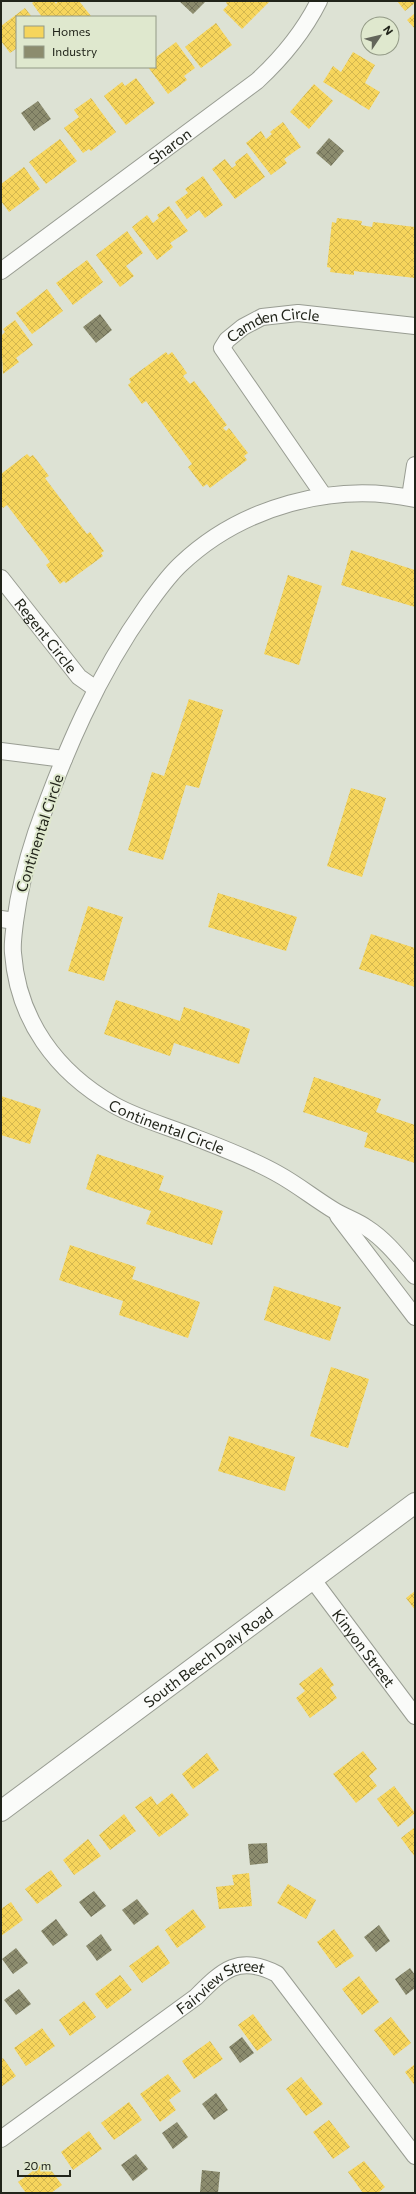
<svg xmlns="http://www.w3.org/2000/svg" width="416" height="2194" font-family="Commissioner,sans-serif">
	<defs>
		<pattern id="homes-cross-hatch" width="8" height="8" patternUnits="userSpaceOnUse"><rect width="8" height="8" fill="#f6d55c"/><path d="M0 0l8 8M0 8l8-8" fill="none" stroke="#d3b74f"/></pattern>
		<pattern id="industry-cross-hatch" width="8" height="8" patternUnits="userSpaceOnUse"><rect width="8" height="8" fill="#8c8c6e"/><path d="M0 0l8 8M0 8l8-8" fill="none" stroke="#72725a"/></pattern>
	</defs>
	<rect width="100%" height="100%" fill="#dde2d4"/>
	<path fill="url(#homes-cross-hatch)" d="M35,1H54L56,4L58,1H79L91,16L42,17L32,3Z
		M228,1H270L242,29L223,10L228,5L226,3Z
		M397,1H415V3L405,11Z
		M25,8L32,17H17V48L10,53L1,41V26Z
		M415,13V29L407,20Z
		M216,23L232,45L201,68L185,47Z
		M176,42L195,68L184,76L187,80L168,94L148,67H155V58Z
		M353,52L375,65L365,83L380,92L369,110L323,82L333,66L341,72Z
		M136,78L155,103L126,125L104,96L122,82L125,86Z
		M314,84L333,101L309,129L290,112Z
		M91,98L116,132L91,151L89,149L83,153L64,128L79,117L74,110Z
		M283,122L301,147L284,159L287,163L271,175L246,143L261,131L266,139L272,134L270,132Z
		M60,139L77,161L46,184L29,162Z
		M247,153L265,177L235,199L212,169L225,159L232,168L236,165L235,162Z
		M24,167L40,189L9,212L1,201V184Z
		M203,176L223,205L205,218L199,210L187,219L175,202L188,193L185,189Z
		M169,206L188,231L170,243L173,247L157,260L132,227L147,215L153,223L159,218L157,215Z
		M337,218L362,221L361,225L372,227L373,222L415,227V278L354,271V275L330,272L331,268L327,267L332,222L336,223Z
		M127,231L143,253L126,266L134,276L120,287L96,255Z
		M87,260L103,282L73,305L56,283Z
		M47,289L63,311L32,334L16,313Z
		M15,320L33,345L16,358L19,362L3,374L1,336L5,332L3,329Z
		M166,352L168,355L172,352L187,373L183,376L190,384L194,381L227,425L223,428L226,431L229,428L248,453L244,456L247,460L210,488L207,484L203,487L188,467L192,464L146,401L142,404L128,385L131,382L129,379Z
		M27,454L30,457L33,455L49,476L45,478L87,534L90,532L104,551L101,553L103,556L66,583L64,581L60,584L46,565L50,562L7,505L3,508L1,505V474Z
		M351,550L415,570V607L341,585Z
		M288,575L322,586L299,665L264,654Z
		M189,699L223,710L199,788L186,785L163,860L128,850L152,772L164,776Z
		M351,788L386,798L362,877L327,866Z
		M218,893L297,917L286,951L208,927Z
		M88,906L123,917L104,981L68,971Z
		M371,934L415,948V987L359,969Z
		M116,1000L180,1021L184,1007L250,1029L239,1064L174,1043L170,1056L104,1034Z
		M314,1077L381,1099L376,1112L415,1125V1163L364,1147L368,1133L303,1112Z
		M1,1096L41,1109L30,1144L1,1135Z
		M97,1154L164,1176L159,1190L223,1211L212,1245L146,1224L151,1211L86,1189Z
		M70,1245L136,1267L132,1279L200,1302L188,1338L119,1315L123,1301L59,1280Z
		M274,1286L341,1307L330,1341L264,1320Z
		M331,1367L369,1379L348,1448L310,1436Z
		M229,1436L295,1457L285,1491L218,1471Z
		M415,1591V1610L406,1598Z
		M321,1667L334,1685L330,1688L337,1698L310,1718L296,1698L305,1691L299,1684Z
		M363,1751L377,1769L369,1776L377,1786L356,1803L333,1774Z
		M207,1753L219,1770L193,1789L182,1774Z
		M394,1786L415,1813L398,1827L377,1799Z
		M172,1793L189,1815L159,1837L135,1807L151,1796L157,1805Z
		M124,1814L136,1831L110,1850L99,1835Z
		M415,1827V1857L401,1838Z
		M88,1839L101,1856L74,1875L63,1860Z
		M51,1870L62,1886L37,1904L25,1889Z
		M249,1873L252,1906L219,1909L216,1887L234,1885L232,1875Z
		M288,1884L316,1900L306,1919L277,1903Z
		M11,1902L23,1920L1,1936V1909Z
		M193,1909L206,1927L177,1948L165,1930Z
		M334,1929L354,1956L336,1968L317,1942Z
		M158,1945L170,1963L142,1983L129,1966Z
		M120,1975L132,1990L107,2009L95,1994Z
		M359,1976L379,2002L362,2015L342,1989Z
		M84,2001L96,2017L70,2036L59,2020Z
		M253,2014L272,2040L257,2051L238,2025Z
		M391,2017L411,2043L394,2056L374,2030Z
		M42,2028L55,2046L26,2066L14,2048Z
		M210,2041L223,2059L194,2079L182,2061Z
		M3,2058L16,2076L1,2087V2060Z
		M415,2064V2086L405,2072Z
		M168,2074L181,2091L169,2100L176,2110L160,2122L140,2094Z
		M301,2077L323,2104L306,2116L286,2089Z
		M129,2102L142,2120L114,2140L101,2123Z
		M329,2120L350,2147L333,2159L313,2132Z
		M89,2131L102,2149L73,2170L61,2152Z
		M364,2161L385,2187L378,2193H363L348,2172Z
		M45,2162L62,2185L51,2193H26L18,2182Z"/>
	<path fill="url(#industry-cross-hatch)" d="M179,1H206L193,14Z
		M38,101L51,119L34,131L21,113Z
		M329,138L344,151L331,166L316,153Z
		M100,314L112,330L96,343L83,327Z
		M267,1843L268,1863L250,1865L248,1844Z
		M94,1891L106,1906L91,1917L79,1902Z
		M137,1899L149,1914L134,1925L122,1910Z
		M56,1919L68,1935L53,1946L41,1931Z
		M379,1925L390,1941L376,1952L364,1937Z
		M101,1934L112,1950L97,1961L86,1946Z
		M16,1948L28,1963L13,1974L2,1959Z
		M410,1968L415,1975V1988L406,1995L395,1979Z
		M19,1989L31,2004L16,2015L4,2000Z
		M242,2037L254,2053L240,2063L229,2047Z
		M216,2093L228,2110L214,2120L202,2104Z
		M177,2122L188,2137L173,2149L162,2133Z
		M136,2154L148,2169L133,2181L121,2165Z
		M202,2170L220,2172L218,2193L200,2192Z"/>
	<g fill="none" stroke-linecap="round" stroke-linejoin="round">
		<defs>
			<g id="minor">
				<path id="s1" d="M1,271L257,81C283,57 303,33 319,1"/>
				<path id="s2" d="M324,496L222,348L227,340L243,327L262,317L298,313L415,326"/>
				<path d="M410,497L415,465"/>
				<path id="s3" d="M415,499C334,481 241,507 181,564C167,577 157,592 146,607C97,676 64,753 36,833C26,863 19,891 15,922C14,932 12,943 13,953C18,1020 56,1072 114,1105C139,1119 167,1126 194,1137C222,1148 252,1159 278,1174C298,1185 315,1199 335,1211C345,1217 357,1221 367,1228C386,1240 401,1260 415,1276"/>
				<path id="s4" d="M1,578L79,677L96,689"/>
				<path d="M1,751L64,759"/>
				<path d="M1,919L15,921"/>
				<path d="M338,1216L415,1317"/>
				<path id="s5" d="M313,1580L415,1716"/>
				<path id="s6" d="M1,2139L196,1997C223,1970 239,1954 277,1974L415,2156"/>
			</g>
			<g id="tertiary">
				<path id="s7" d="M1,1811L415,1503"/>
			</g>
		</defs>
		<use href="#minor" stroke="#999d93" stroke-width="18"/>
		<use href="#tertiary" stroke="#999d93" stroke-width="22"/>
		<use href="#minor" stroke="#fafbf9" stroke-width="16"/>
		<use href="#tertiary" stroke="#fafbf9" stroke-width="20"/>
	</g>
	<g text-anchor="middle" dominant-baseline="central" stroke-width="4" stroke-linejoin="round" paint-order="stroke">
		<g font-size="15" fill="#21241a" stroke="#dfe8ce">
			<text stroke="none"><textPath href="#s1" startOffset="210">Sharon</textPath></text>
			<text stroke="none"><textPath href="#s2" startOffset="240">Camden Circle</textPath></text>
			<text stroke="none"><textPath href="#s4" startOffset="73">Regent Circle</textPath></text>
			<text transform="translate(39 833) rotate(-72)">Continental Circle</text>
			<text stroke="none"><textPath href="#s3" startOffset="930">Continental Circle</textPath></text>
			<text stroke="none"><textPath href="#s5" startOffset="85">Kinyon Street</textPath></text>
			<text stroke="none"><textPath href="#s7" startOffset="258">South Beech Daly Road</textPath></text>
			<text stroke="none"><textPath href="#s6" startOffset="270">Fairview Street</textPath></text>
		</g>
	</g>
	<rect width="416" height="2194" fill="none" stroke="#21241a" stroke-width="4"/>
	<rect x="16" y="16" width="140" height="52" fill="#dfe8ce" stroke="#939a86"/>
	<rect x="24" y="26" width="20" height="12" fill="#f6d55c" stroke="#939a86"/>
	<text x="52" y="36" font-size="12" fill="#21241a">Homes</text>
	<rect x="24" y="46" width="20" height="12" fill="#8c8c6e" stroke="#939a86"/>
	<text x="52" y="56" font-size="12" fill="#21241a">Industry</text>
	<g transform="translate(380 36) rotate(55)"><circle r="19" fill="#dfe8ce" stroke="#939a86"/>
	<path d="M0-3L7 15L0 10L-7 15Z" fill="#63665b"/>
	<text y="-6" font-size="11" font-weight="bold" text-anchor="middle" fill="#21241a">N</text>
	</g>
	<path d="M18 2170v6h52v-6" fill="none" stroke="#21241a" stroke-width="2"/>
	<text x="24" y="2170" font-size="12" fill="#21241a" stroke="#dfe8ce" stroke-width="3" paint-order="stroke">20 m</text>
</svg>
